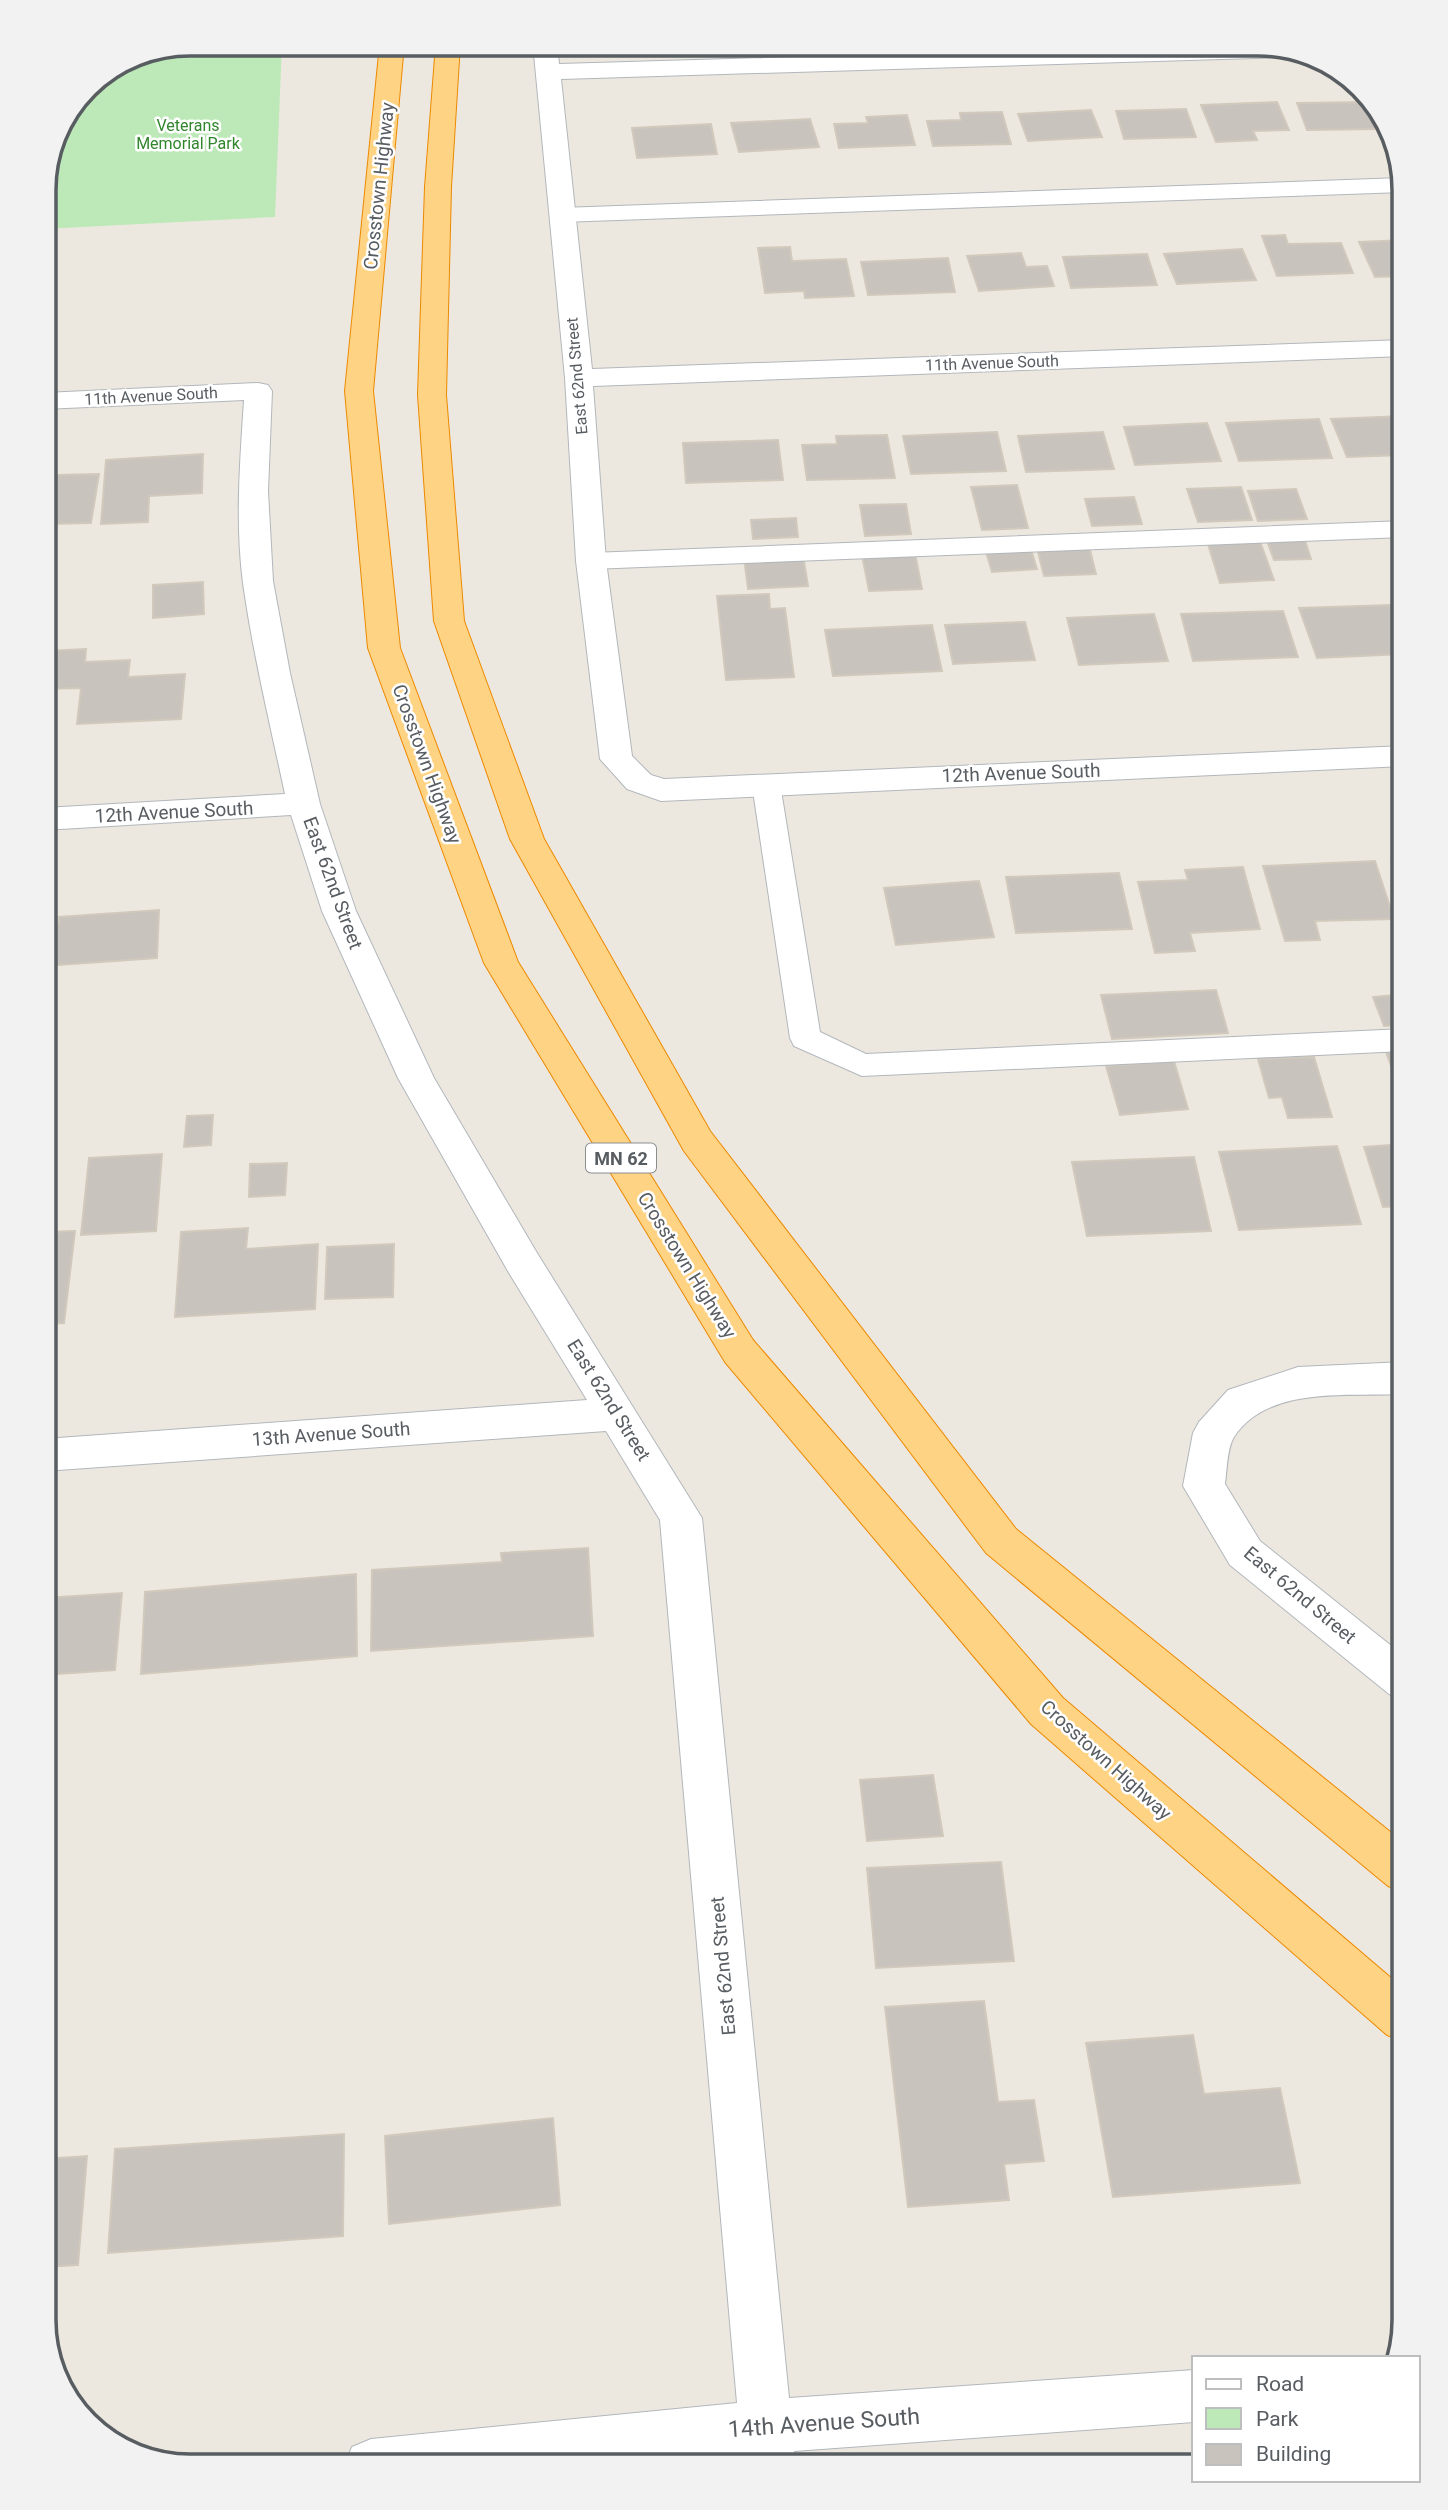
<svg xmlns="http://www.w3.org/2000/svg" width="1448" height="2510" font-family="Roboto,sans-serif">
	<rect width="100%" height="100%" fill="#ede8df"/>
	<path fill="#bde8b8" d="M190,44H282L275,217L44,229V180L55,133L87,86L134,55Z"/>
	<path fill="#c8c3bc" stroke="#d2c9bd" stroke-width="2" d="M1277,102L1289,130L1253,131L1257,140L1216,142L1201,105Z
		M1368,102L1378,129L1307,130L1297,103Z
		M1186,109L1196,137L1124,139L1116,111Z
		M1091,110L1102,137L1028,141L1018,114Z
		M1002,112L1011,144L933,146L927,121L961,120L960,113Z
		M907,115L915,145L839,148L834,124L868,123L866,117Z
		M810,119L819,147L739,152L731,123Z
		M711,124L717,154L637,158L632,128Z
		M1285,235L1288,244L1341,243L1353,273L1277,276L1262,236Z
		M1404,240V276L1375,277L1359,242Z
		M790,247L792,261L846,259L854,296L805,298L804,291L765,293L758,248Z
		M1242,249L1256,280L1177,284L1164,254Z
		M1021,253L1026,267L1047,266L1054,286L979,291L967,256Z
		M1147,254L1157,285L1071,288L1063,257Z
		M948,258L955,292L868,295L861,262Z
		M1404,416V455L1347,457L1331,419Z
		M1319,419L1332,458L1239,461L1226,423Z
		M1207,423L1221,461L1135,465L1124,427Z
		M997,432L1006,471L911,474L903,436Z
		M1103,432L1114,469L1026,472L1018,436Z
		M887,435L895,478L807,480L802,445L837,444L836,436Z
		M778,440L783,480L686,483L683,443Z
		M203,454L202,493L149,496L148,522L101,524L106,460Z
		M99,474L91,523L48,524L56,475Z
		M1017,485L1028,528L982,530L971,487Z
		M1241,487L1252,520L1198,522L1187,489Z
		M1296,489L1307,519L1258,521L1248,491Z
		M1134,497L1142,524L1092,526L1085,499Z
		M906,504L911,534L865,536L860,505Z
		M796,518L798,537L753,539L751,520Z
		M1304,537L1311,559L1274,560L1266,538Z
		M1259,539L1274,580L1220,583L1207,541Z
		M1030,546L1037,569L992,572L985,549Z
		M1089,546L1096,574L1044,576L1037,548Z
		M915,553L922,589L869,591L862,555Z
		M803,555L808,586L748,589L744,558Z
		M203,582L204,614L153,618V585Z
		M769,594L770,609L785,608L794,677L726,680L717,596Z
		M1391,605L1404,638V654L1317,658L1299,608Z
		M1283,611L1298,657L1193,661L1181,614Z
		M1154,614L1168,661L1079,665L1067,618Z
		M1025,622L1035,660L953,664L945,625Z
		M932,625L942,671L833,676L825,630Z
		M86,649L85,662L130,660L128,677L185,674L181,719L77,724L81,688L44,689V651Z
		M1375,861L1394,919L1315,921L1320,940L1285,941L1263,866Z
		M1391,861H1404V901Z
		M1243,867L1260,929L1190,933L1195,951L1155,953L1138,882L1188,880L1185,870Z
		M1119,873L1132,929L1016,933L1006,877Z
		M979,881L994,937L896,945L884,888Z
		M159,910L157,958L44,966V925L59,924V917Z
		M1216,990L1228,1033L1112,1039L1101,995Z
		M1404,994V1025L1384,1026L1373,997Z
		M1404,1050V1093H1401L1386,1052Z
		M1314,1057L1332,1117L1288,1118L1282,1097L1269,1098L1258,1059Z
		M1174,1061L1188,1109L1120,1115L1106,1066Z
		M213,1115L211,1145L184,1147L187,1116Z
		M1404,1144V1206L1383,1207L1364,1147Z
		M1337,1146L1361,1224L1239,1230L1219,1152Z
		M162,1154L156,1231L81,1235L89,1158Z
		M1194,1157L1211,1231L1087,1236L1072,1162Z
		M287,1163L285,1195L249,1197L250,1164Z
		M248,1228L246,1249L318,1244L315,1309L175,1317L181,1232Z
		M75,1231L64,1323L44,1324V1232Z
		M394,1244L393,1297L325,1299L327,1247Z
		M588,1548L593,1636L371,1651L372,1570L502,1562L501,1553Z
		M356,1574L357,1656L141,1674L145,1592Z
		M122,1593L115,1670L44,1675V1598Z
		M933,1775L943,1836L867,1841L860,1780Z
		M1001,1862L1014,1961L876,1968L867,1868Z
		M984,2001L998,2102L1034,2100L1044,2161L1004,2164L1009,2200L908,2207L885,2007Z
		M1193,2035L1204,2094L1280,2088L1300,2183L1113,2197L1086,2043Z
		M553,2118L560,2205L389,2224L385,2136Z
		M344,2134L343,2236L108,2253L115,2149Z
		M87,2156L78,2265L44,2267V2159Z"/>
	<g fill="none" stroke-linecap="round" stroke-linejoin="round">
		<defs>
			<path id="service" d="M1402,178L1403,192L561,222L553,220L550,215L553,210L561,208Z
				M1404,521V537L591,569L582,566L578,561L582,556L591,553Z
				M766,775L776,778L780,784L820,1032L866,1054L1404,1029V1051L862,1076L794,1046L790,1038L752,784L756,778Z"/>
			<path id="minor" d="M533,44H557L559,64L1245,44H1268L1296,53L1286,57L561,79L592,369L1404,340V356L593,386L606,561L632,756L651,775L664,779L1404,746V766L661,801L627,789L600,759L576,561L565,378Z
				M258,383L268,385L272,391L268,491L273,581L290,673L320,804L356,911L434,1078L537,1253L702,1518L789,2398L1194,2370V2422L794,2451L796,2466H742L741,2455L633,2466H344L352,2447L371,2439L737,2403L660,1520L606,1431L44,1471V1439L587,1400L509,1273L398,1078L322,911L291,815L44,830V808L285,794C270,724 253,654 243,583C235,522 240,461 244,400L44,409V393Z
				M1404,1362V1394C1350,1397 1268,1385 1234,1437C1227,1448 1227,1471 1225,1484L1260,1541L1404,1656V1700L1389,1694L1230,1565L1183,1486L1193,1433L1199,1422L1228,1390L1298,1367Z"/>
			<path id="motorway" d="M380,44H404L373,391L400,648L518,962L753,1340L1063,1698L1404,1989V2041L1387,2035L1031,1724L725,1362L484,963L368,648L345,391Z
				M436,44H460L451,187L446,395L464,621L544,839L710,1131L1016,1529L1404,1843V1892L1388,1886L986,1553L684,1151L510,839L434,621L418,395L425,187Z"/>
		</defs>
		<use href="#service" stroke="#b2b7bc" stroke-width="2"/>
		<use href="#minor" stroke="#b2b7bc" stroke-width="2"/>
		<use href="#motorway" stroke="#ec8900" stroke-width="2"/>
		<path stroke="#92cc9c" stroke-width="2.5" stroke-dasharray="5 2.5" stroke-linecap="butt" d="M82,93L103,75"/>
		<use href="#service" fill="#fff" fill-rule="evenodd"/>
		<use href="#minor" fill="#fff" fill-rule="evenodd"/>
		<use href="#motorway" fill="#ffd384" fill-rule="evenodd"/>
	</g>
	<g text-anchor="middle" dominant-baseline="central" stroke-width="5" stroke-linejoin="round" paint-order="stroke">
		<g font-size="16" fill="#31852d" stroke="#fff">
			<text x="188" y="125">Veterans<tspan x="188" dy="18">Memorial Park</tspan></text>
		</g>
		<g font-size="16" fill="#585d62" stroke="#fff">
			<text transform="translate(992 363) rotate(-2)">11th Avenue South</text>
			<text transform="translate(577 376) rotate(-95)">East 62nd Street</text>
			<text transform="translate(151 396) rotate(-3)">11th Avenue South</text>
		</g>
		<rect fill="#fff" stroke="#8a8e91" stroke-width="2" x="586" y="1143.5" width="70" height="29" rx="5"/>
		<g font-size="18" font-weight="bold" fill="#585d62">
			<text x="621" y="1158">MN 62</text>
		</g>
		<g font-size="19" fill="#585d62" stroke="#fff">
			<text transform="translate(379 186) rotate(-84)">Crosstown Highway</text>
			<text transform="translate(427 764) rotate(70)">Crosstown Highway</text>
			<text transform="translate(1021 773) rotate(-2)">12th Avenue South</text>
			<text transform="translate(174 812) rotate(-3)">12th Avenue South</text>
			<text transform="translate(333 883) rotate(70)">East 62nd Street</text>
			<text transform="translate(687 1265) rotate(58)">Crosstown Highway</text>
			<text transform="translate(609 1400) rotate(58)">East 62nd Street</text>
			<text transform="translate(331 1434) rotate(-4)">13th Avenue South</text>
			<text transform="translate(1300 1595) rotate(40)">East 62nd Street</text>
			<text transform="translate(1106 1760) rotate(42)">Crosstown Highway</text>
			<text transform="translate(723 1966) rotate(-95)">East 62nd Street</text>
		</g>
		<g font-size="23" fill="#585d62" stroke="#fff">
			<text transform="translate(824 2423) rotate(-4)">14th Avenue South</text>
		</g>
	</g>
	<path d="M0 0H1448V2510H0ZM190 56H1258A134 134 0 0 1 1392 190V2320A134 134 0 0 1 1258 2454H190A134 134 0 0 1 56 2320V190A134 134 0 0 1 190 56Z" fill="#f2f2f2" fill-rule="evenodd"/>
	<path fill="none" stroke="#585d62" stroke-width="3.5" d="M190 56H1258A134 134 0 0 1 1392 190V2320A134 134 0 0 1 1258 2454H190A134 134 0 0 1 56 2320V190A134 134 0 0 1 190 56Z"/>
	<rect x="1192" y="2356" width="228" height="126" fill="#ffffff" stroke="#bcbec0" stroke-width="2"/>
	<rect x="1206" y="2379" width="35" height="10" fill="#ffffff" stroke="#bcbec0" stroke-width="2"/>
	<text x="1256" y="2391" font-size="21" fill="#585d62">Road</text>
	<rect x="1206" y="2408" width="35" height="21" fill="#bde8b8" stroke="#bcbec0" stroke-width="2"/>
	<text x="1256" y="2426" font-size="21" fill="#585d62">Park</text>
	<rect x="1206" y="2444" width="35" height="21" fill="#c8c3bc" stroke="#bcbec0" stroke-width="2"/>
	<text x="1256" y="2461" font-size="21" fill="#585d62">Building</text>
</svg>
